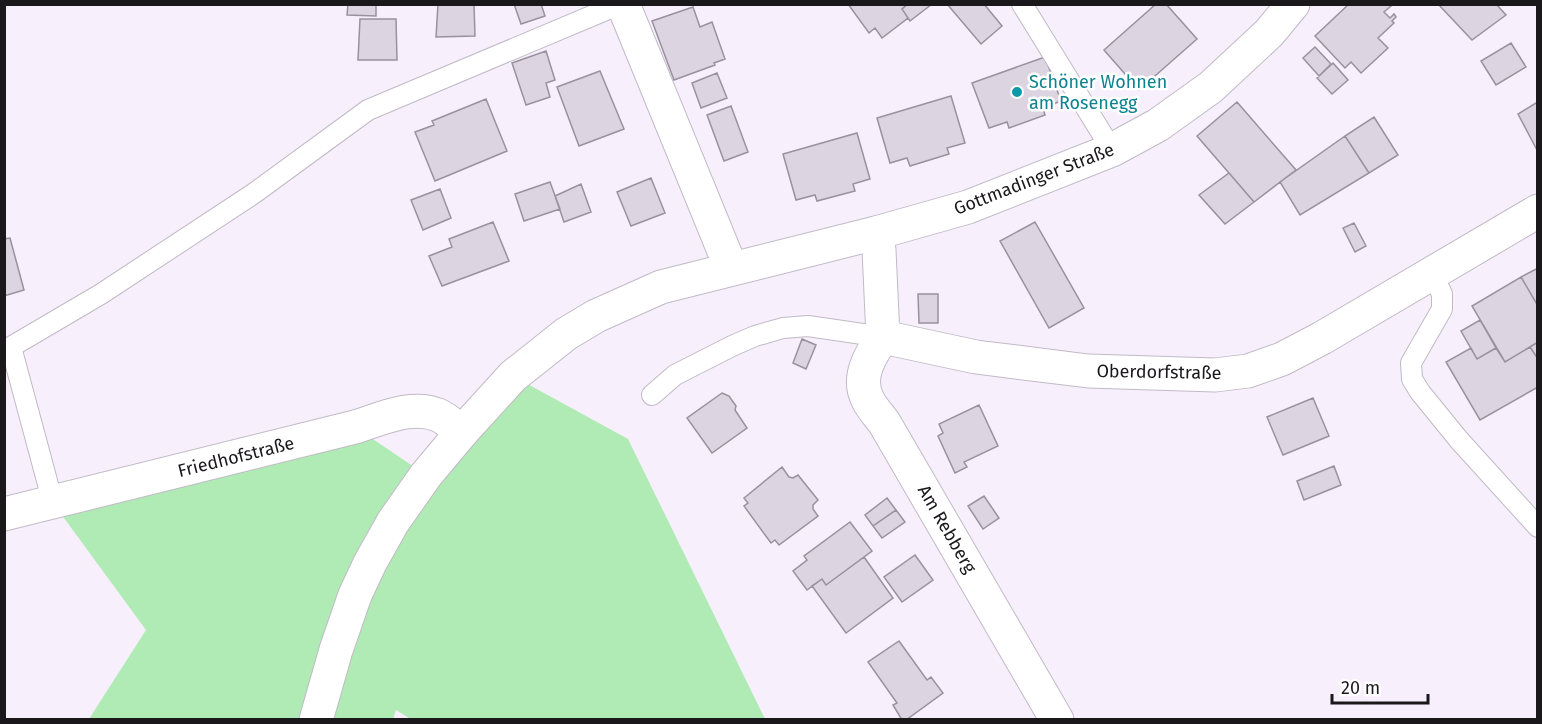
<svg xmlns="http://www.w3.org/2000/svg" width="1542" height="724" font-family="'Fira Sans',sans-serif">
	<rect width="100%" height="100%" fill="#f7effc"/>
	<path fill="#b0eab5" d="M513,376L628,439L765,719L412,720L396,710L393,720L89,719L146,630L53,503L355,427L426,475Z"/>
	<path fill="#dcd4e1" stroke="#99919e" stroke-width="1.5" d="M348,4H376V16L347,15Z
		M438,4H474L475,36L436,37Z
		M514,4H541L545,16L521,24Z
		M848,4H908L902,9L908,18L882,38L875,28L869,33Z
		M908,4H932L910,21L902,9Z
		M947,4H984L1002,26L981,44Z
		M1156,4H1166L1197,39L1139,90L1104,50Z
		M1349,4H1389L1391,6L1384,12L1390,18L1394,14L1396,17L1392,21L1394,23L1378,38L1388,48L1361,73L1351,62L1345,68L1315,36Z
		M1438,4H1496L1506,15L1472,40Z
		M693,7L700,27L712,22L725,59L714,63L715,65L674,80L652,21Z
		M360,19H396L397,60H358Z
		M1511,43L1526,67L1496,85L1481,61Z
		M1315,47L1331,64L1319,76L1303,58Z
		M546,51L555,80L546,83L550,97L526,105L512,63Z
		M1045,57L1061,101L1043,108L1045,115L1009,128L1007,122L989,128L972,83Z
		M1333,63L1348,80L1332,94L1317,78Z
		M600,71L624,129L579,146L557,87Z
		M717,73L727,98L701,108L692,83Z
		M951,96L965,143L947,148L949,154L910,166L907,158L890,163L877,118Z
		M486,99L507,151L435,181L415,132L434,125L432,121Z
		M1237,102L1296,170L1254,202L1197,136Z
		M1536,103L1538,105V152L1518,114Z
		M731,106L748,152L724,161L707,115Z
		M1374,117L1398,155L1369,173L1345,136Z
		M857,133L870,179L853,184L855,191L817,201L815,195L796,200L783,154Z
		M1345,136L1369,173L1300,215L1280,182Z
		M1229,173L1254,202L1225,224L1199,195Z
		M651,178L665,213L631,226L617,192Z
		M550,182L560,209L524,221L515,194Z
		M581,184L591,212L564,222L555,196Z
		M440,189L451,218L423,230L411,200Z
		M493,222L509,261L442,286L429,256L452,247L449,239Z
		M1035,222L1084,308L1049,328L1000,241Z
		M1354,223L1366,246L1355,252L1343,228Z
		M10,238L24,290L4,296V239Z
		M1538,268V306L1521,277Z
		M1521,277L1538,306V342L1505,362L1472,306Z
		M918,294H938V323H919Z
		M1480,320L1496,348L1477,359L1461,331Z
		M802,339L816,345L806,369L793,363Z
		M1538,342V359L1530,347Z
		M1530,347L1538,359V387L1480,420L1446,362L1471,348L1477,359L1496,348L1505,362Z
		M722,393L729,396L736,406L735,410L747,428L712,453L687,418Z
		M1313,398L1329,436L1283,455L1267,417Z
		M979,405L998,446L964,462L967,467L955,473L938,436L943,433L939,424Z
		M1334,466L1341,485L1304,500L1297,481Z
		M782,467L789,477L793,478L798,475L818,500L813,505V509L818,516L779,545L775,540L771,543L744,506L748,503L744,498Z
		M984,496L999,518L983,529L968,506Z
		M887,498L896,510L873,526L865,515Z
		M896,510L905,522L882,538L873,526Z
		M850,522L872,551L826,585L822,579L807,590L793,571L807,560L804,556Z
		M915,555L933,580L902,602L884,577Z
		M864,557L893,598L846,633L812,586L822,579L826,585Z
		M899,641L927,680L931,677L943,693L906,720H902L893,705L897,703L868,662Z"/>
	<g fill="none" stroke-linecap="round" stroke-linejoin="round">
		<defs>
			<path id="service" d="M1022,4L1112,150
				M1432,273L1442,294V309L1411,363L1412,379L1420,392L1459,440L1538,527
				M11,347L53,503
				M4,351L101,294L253,194L368,110L620,4
				M652,395L675,375L732,346L755,336L783,328L808,326L883,337"/>
			<path id="minor" d="M623,4L731,268
				M876,233L879,250L883,337
				M883,337L976,357L1088,371L1215,375L1248,371L1282,359L1322,338L1538,211
				M883,337C870,355 856,378 868,400C872,409 880,416 885,424L1057,720
				M4,514L355,427C381,419 412,404 438,415C447,419 454,426 462,432"/>
			<path id="secondary" d="M316,720L336,650L355,595L370,563L393,522L426,475L462,432L513,376L566,334L596,316L661,287L876,233L968,207L1112,150L1158,125L1211,87L1269,33L1293,4"/>
		</defs>
		<use href="#service" stroke="#c1bac6" stroke-width="22"/>
		<use href="#minor" stroke="#c1bac6" stroke-width="35"/>
		<use href="#secondary" stroke="#c1bac6" stroke-width="35"/>
		<use href="#service" stroke="#fff" stroke-width="20"/>
		<use href="#minor" stroke="#fff" stroke-width="33"/>
		<use href="#secondary" stroke="#fff" stroke-width="33"/>
	</g>
	<circle fill="#0f9aa8" stroke="#fff" stroke-width="2" cx="1017" cy="92" r="6"/>
	<g text-anchor="middle" dominant-baseline="central" stroke-width="5" stroke-linejoin="round" paint-order="stroke">
		<g font-size="18" fill="#0d838f" stroke="#fff" text-anchor="start">
			<text x="1029" y="82">Schöner Wohnen<tspan x="1029" dy="21">am Rosenegg</tspan></text>
		</g>
		<g font-size="18" fill="#1b181c" stroke="#fff">
			<text transform="translate(1034 179) rotate(-21)">Gottmadinger Straße</text>
			<text transform="translate(1159 372) rotate(1)">Oberdorfstraße</text>
			<text transform="translate(236 457) rotate(-14)">Friedhofstraße</text>
			<text transform="translate(947 529) rotate(60)">Am Rebberg</text>
		</g>
	</g>
	<rect width="1542" height="724" fill="none" stroke="#1b181c" stroke-width="12"/>
	<path d="M1332 694v9h96v-9" fill="none" stroke="#1b181c" stroke-width="3"/>
	<text x="1341" y="694" font-size="18" fill="#1b181c" stroke="#ffffff" stroke-width="4.5" paint-order="stroke">20 m</text>
</svg>
